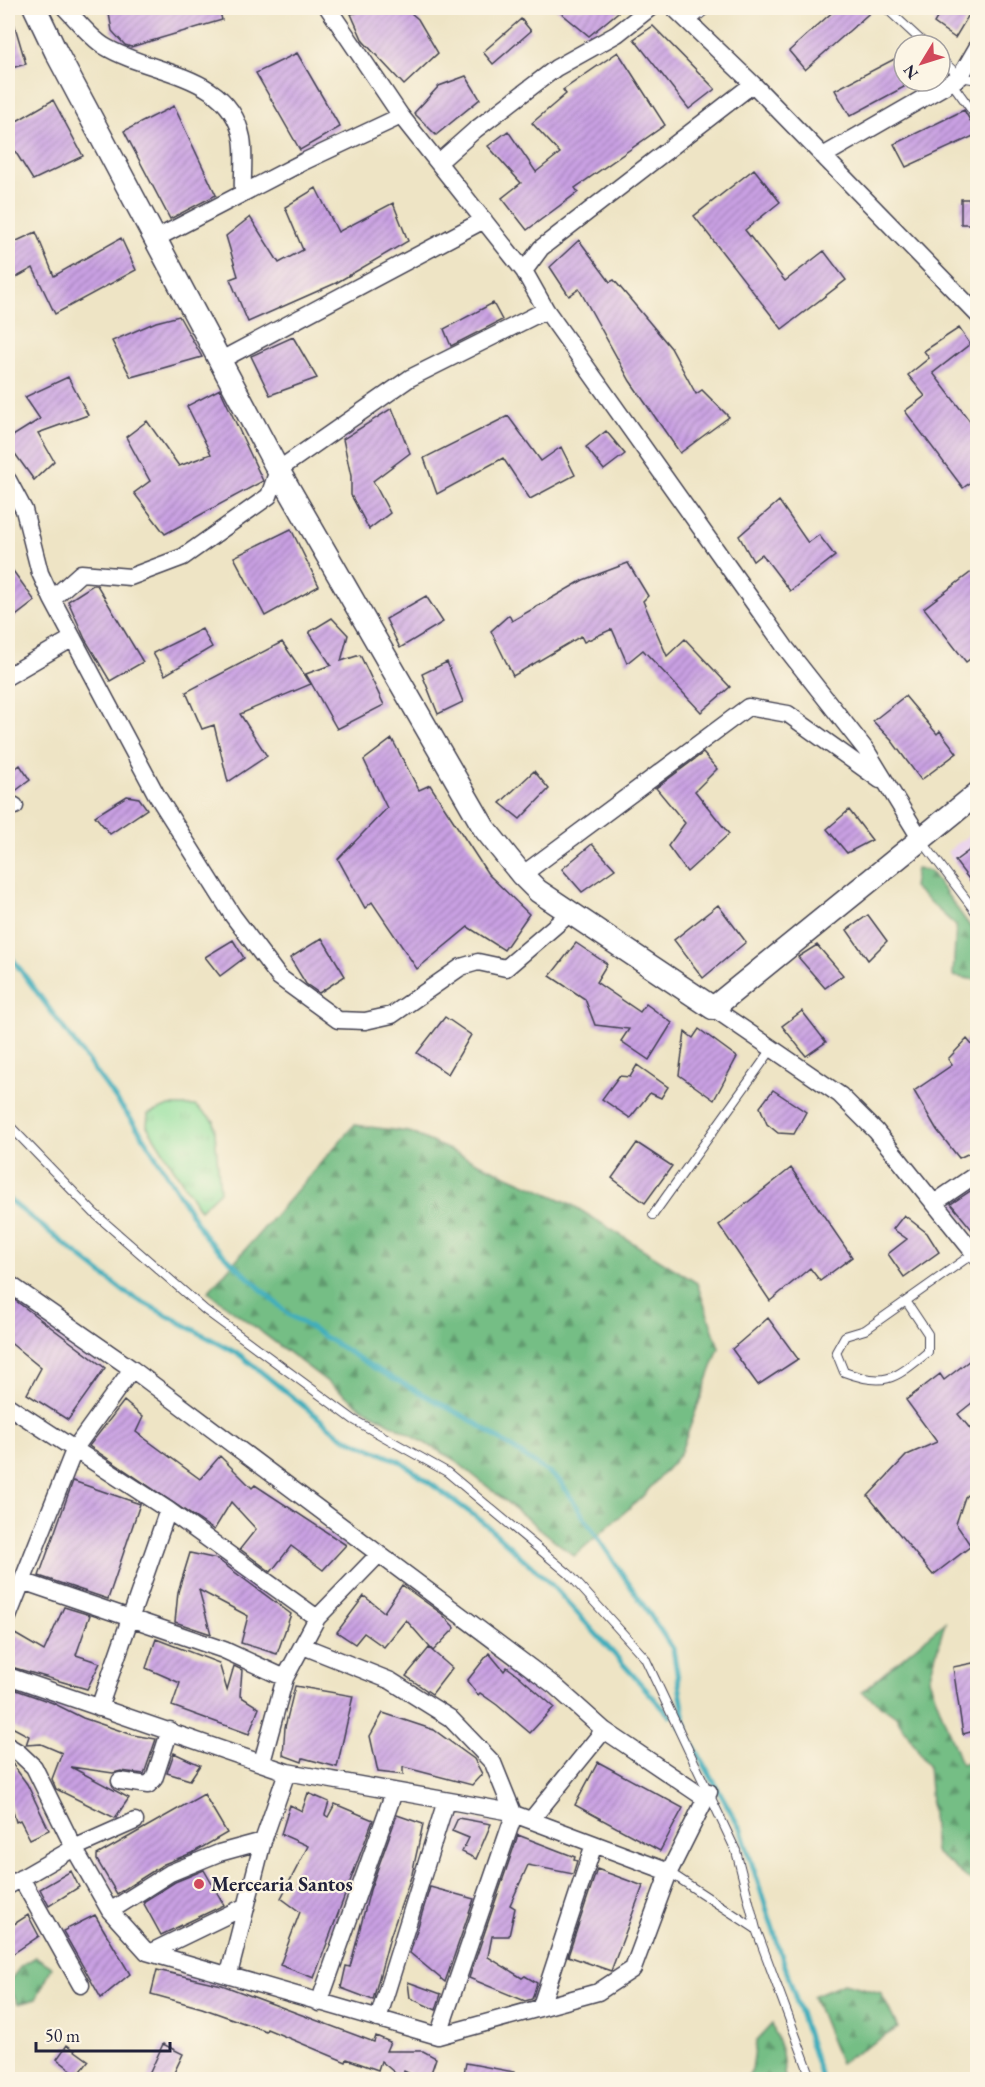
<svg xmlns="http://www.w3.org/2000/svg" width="985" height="2087" font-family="'EB Garamond',serif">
	<defs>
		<pattern id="grass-tufts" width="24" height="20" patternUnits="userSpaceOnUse" patternTransform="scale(1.5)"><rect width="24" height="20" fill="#92e09e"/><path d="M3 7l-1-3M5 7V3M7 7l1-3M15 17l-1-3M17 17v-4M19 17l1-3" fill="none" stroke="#7ec089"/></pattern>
		<pattern id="forest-firs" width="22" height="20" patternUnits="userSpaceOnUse" patternTransform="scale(1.5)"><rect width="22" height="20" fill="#75be85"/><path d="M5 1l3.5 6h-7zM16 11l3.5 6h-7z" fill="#609a6e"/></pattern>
		<pattern id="building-hatch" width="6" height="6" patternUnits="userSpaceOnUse" patternTransform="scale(1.5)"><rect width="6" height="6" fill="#c9a0e3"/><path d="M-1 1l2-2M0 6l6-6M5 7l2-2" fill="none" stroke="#a382b9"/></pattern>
	</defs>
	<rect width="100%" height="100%" fill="#fcf5e5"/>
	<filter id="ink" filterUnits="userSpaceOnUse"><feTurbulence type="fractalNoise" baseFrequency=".0167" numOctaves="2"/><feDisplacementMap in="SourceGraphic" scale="12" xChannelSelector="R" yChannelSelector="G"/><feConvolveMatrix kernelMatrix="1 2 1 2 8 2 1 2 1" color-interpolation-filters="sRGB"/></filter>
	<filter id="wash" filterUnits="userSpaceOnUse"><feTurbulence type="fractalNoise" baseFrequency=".008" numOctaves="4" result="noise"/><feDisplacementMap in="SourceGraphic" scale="24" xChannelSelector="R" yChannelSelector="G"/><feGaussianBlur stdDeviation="1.35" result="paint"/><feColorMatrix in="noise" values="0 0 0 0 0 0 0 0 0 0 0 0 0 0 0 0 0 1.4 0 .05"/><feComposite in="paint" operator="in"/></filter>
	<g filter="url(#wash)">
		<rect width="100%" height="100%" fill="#eee4c5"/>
		<path fill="#e9d1ed" d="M977,828V891L947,852Z"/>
		<path fill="url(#grass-tufts)" stroke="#5a816c" stroke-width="1.5" d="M169,1106H195L214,1121L220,1191L200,1210L147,1126L148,1114Z"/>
		<path fill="url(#forest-firs)" stroke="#4c7060" stroke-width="1.5" d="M916,869L930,871L977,936V980L953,976L956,926L913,887Z
			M354,1125L409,1132L569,1203L697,1283L719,1348L680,1454L641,1498L574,1556L453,1459L361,1407L208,1292Z
			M945,1622L929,1679L961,1764L977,1761V1886L935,1852L928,1766L896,1716L862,1692Z
			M36,1957L52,1967L36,1999L18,2004L8,1983L21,1966Z
			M844,1983L881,1993L898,2028L840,2063L813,1996Z
			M772,2024L782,2052L785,2079H747L752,2070L756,2041Z"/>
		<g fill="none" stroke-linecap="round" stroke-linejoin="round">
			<path stroke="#3faebc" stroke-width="5" d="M8,953L141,1133L207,1239L288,1314L376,1369L474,1422L559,1480L673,1649L687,1732
				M8,1199L126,1293L240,1355L341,1436L401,1462L483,1522L550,1583L670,1716
				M679,1725L687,1734L741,1830L822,2080"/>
		</g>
		<g id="blocks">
			<path fill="url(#building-hatch)" d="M108,8H219L222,20L131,47L125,45L112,31Z
				M372,8H405L418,19L438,53L404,85L363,41L351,14Z
				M555,8H623L589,36Z
				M837,8H875L805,70L789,51Z
				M943,8H973L955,38L934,23Z
				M8,13H11L26,64L8,69Z
				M521,19L531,31L493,64L483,52Z
				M653,26L715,89L689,109L634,39Z
				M618,52L665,125L575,188L578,192L527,230L502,198L521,183L488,146L508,131L536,172L560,153L532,123L566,94L563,90Z
				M297,53L340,127L300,150L256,73Z
				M904,54V87L850,116L835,90Z
				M466,76L480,99L436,135L414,113L439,86Z
				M53,100L83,156L33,180L8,140V126Z
				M174,106L216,195L170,219L124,131Z
				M964,110L978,134L906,167L894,144Z
				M754,169L780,202L745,230L785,281L824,251L846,280L782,329L694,216Z
				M316,188L338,232L393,203L408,241L336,283L248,322L230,279L238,276L226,236L250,217L279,263L303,250L285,207Z
				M961,199H978V224H961Z
				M36,232L54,276L121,238L136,270L55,314L33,268L8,282V245Z
				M579,240L610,282L614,280L671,348L696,394L702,390L729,417L680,453L630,381L579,289L569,296L550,267Z
				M493,303L502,320L451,346L444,329Z
				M179,316L202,357L131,377L112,341L156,322Z
				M959,328L970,344L933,373L978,432V477L963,488L905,411L925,396L908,375L929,358L924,351Z
				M293,337L317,378L270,395L251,356Z
				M68,377L88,415L38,433L54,461L34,480L8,444V439L40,419L25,397Z
				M220,389L263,481L165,534L134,493L150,481L126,437L147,421L179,466L211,454L187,406Z
				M392,408L410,453L373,481L390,513L369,529L351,495V476L343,439Z
				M508,416L541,461L561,447L575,475L530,499L503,458L437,494L424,458Z
				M606,431L625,454L604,470L586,447Z
				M779,501L808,543L819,535L835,556L790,591L762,554L753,561L739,536Z
				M291,529L319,586L265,616L234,557Z
				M628,563L648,596L643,601L667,656L685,639L730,687L701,712L643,650L627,663L612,629L584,642L581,636L513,676L491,631L509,615L512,621L583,580Z
				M8,564L35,601L8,622Z
				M978,567V653L966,662L924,608Z
				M93,585H97L143,662L110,681L85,639L68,601Z
				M426,596L443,622L400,648L386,619Z
				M332,618L348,635L341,661L360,655L384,705L337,729L306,674L331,665L309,632Z
				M202,629L212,647L165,675L153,653Z
				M282,642L311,684L240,714L267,756L228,782L214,725L202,729L186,692Z
				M447,662L463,702L438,714L422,674Z
				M905,696L937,734L940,731L957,753L921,780L892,741L873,721Z
				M392,739L419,790L430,785L488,874L529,914L504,950L468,927L417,969L372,902L365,908L338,859L387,808L364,760Z
				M703,753L717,769L695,791L729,834L687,872L668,846L685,823L656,788Z
				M20,765L30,780L14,792L8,783V774Z
				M534,771L549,789L520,819L500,803Z
				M127,796L139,798L147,809L110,834L95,816Z
				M849,810L872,840L847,853L827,829Z
				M592,844L615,869L582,892L562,869Z
				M978,844V891L955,861Z
				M718,905L746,942L703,978L674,940Z
				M868,915L887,941L868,960L847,930Z
				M322,938L345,976L319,993L306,984L290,958Z
				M233,940L244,958L220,976L205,957Z
				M576,943L607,964L596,982L640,1012L646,1004L672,1023L649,1060L621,1041L629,1029L595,1025L585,999L550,976Z
				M817,945L843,975L825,988L798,957Z
				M802,1011L826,1042L806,1056L782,1026Z
				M445,1017L471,1035L448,1074L417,1053Z
				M699,1029L737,1057L714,1100L679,1075L685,1032L693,1038Z
				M967,1039L978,1052V1149L959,1158L937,1130L914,1091L952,1065L948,1059Z
				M637,1065L668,1087L661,1098L650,1093L630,1118L602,1099L619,1076L630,1077Z
				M773,1090L806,1112L794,1134L778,1133L767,1124L760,1107Z
				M637,1143L672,1166L645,1203L612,1178Z
				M791,1168L852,1257L820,1281L810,1268L770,1301L719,1225Z
				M978,1186V1237L951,1204Z
				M904,1215L927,1233L939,1252L904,1277L888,1254L907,1239L893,1229Z
				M8,1295L105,1368L68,1420L27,1394L41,1368L8,1341Z
				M768,1318L798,1359L758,1385L732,1349Z
				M978,1354V1398L958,1414L978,1438V1486L965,1497L956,1524L971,1546L933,1575L868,1496L907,1455L937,1442L906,1400L940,1374L944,1380Z
				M124,1401L143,1417L136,1432L200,1479L220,1456L252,1488L255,1485L346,1545L323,1570L291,1546L271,1572L240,1549L256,1529L231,1502L214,1530L89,1446Z
				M73,1481L140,1504L108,1599L39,1576Z
				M190,1553L217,1559L291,1614L277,1654L241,1643L248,1616L199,1590L211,1634L175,1622L178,1592Z
				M402,1585L442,1614L455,1628L433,1651L406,1620L384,1647L364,1633L355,1644L337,1632L364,1596L384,1612Z
				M64,1607L90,1615L76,1655L100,1663L87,1689L8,1666L15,1634L44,1651Z
				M156,1639L219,1663L227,1690L234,1666L242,1670L240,1696L259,1708L249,1734L172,1706L180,1683L146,1668Z
				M429,1648L452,1668L432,1694L406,1676Z
				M489,1653L504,1671L507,1667L519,1676L554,1707L530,1733L497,1705L480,1693L478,1695L467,1681Z
				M978,1662V1730L963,1734L953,1667Z
				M295,1686L353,1696L337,1767L303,1758L302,1762L283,1755L285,1727Z
				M8,1687L53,1703L83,1718L133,1735L156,1739L144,1774L121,1771L113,1773L71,1767L129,1798L115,1818L56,1789L52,1779L62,1753L41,1744L26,1745L29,1736L8,1725Z
				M383,1713L434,1730L474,1759L482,1774L472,1785L403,1767V1775L378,1772L370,1736Z
				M174,1753L200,1765L190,1780L167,1773Z
				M8,1758L27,1784L49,1830L30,1839L20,1820L16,1822L8,1794Z
				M598,1762L683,1808L660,1851L575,1805Z
				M308,1793L329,1802L325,1815L328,1817L335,1804L373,1820L314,1978L280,1965L300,1912L281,1898L308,1846L281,1834L290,1805L302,1811Z
				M204,1794L227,1833L194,1852L164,1864L117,1894L97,1860V1855Z
				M397,1815L423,1824L412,1874L390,1937L373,2000L341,1988L346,1966L350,1967L370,1890Z
				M458,1818L491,1824L476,1859L462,1852L469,1838L452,1831Z
				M518,1835L575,1857L574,1860L577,1861L573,1874L528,1865L510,1905L515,1908L509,1936H492L488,1957L522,1978L525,1976L537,1983L532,1999L525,2001L469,1978Z
				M597,1869L643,1886L611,1971L568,1956Z
				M204,1870L224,1905L161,1935L143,1902L175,1882Z
				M71,1871L79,1887L49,1906L40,1889Z
				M430,1887L474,1899L445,1982L410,1953Z
				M28,1915L39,1936L8,1957V1928Z
				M95,1915L130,1974L101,1998L63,1931Z
				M157,1970L222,1985L374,2042L376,2036L390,2042L386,2051H423L436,2058L429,2079H421L404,2071L402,2079L381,2061L378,2070L347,2059L346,2062L267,2029L266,2031L202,2008L151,1994Z
				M408,1982L441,1994L436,2010L410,1998Z
				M163,2044L183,2054L171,2079H147Z
				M67,2045L89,2061L78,2075L57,2059Z
				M466,2063L514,2072L513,2079H463Z"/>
		</g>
	</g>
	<g filter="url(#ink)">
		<use href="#blocks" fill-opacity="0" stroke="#413f50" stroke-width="1.5"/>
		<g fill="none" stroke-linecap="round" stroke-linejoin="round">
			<defs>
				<path id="lane" d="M886,8L926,45
					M690,23L708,8
					M940,58L960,77L978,80
					M951,82L978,119
					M922,841L978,915
					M8,1124L94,1213L205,1310L354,1420L447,1472L569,1574L645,1658L736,1851L756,1929
					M653,1215L772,1049
					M906,1301L928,1334V1352C895,1378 887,1388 844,1372L836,1352L845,1336L865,1330L974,1253
					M669,1872L756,1929L812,2080"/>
				<path id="street" d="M65,8C77,20 90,37 104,46C151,75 229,72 242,138C245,155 242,176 243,193
					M328,8L401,116L524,271
					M674,8L753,84L978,315
					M823,156L960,77L978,46
					M439,162L475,130L556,68L617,34L650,8
					M155,239L303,162L401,116
					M546,310L785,647L866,750L920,838
					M221,360L484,220
					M8,480L24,510L40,573L52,599
					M8,676L73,638
					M8,803L15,806
					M522,875L748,707L788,714L880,780
					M569,914L506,968L478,962L461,967L392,1015L365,1021L338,1020L279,977L233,916L156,794L52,599L81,573L130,577L183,557L269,496L278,470L410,378L546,310L524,271L541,248L753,84
					M713,1008L840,1095L876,1131L978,1258
					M934,1203L978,1173
					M8,1283L132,1369L555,1686L604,1730L706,1799
					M8,1406L168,1510L317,1618L285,1678L262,1762
					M22,1581L224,1650L285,1678
					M8,1617L75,1448L132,1369
					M317,1618L379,1554
					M303,1646L391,1681L450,1718L493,1763L514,1815L438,2036
					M8,1676L287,1772L506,1811L669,1872
					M99,1708L168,1510
					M8,1746L18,1752L34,1767L74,1848L110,1911L147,1952L438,2036L598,1992L633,1969L669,1872L709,1792
					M120,1781L148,1785L154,1779L170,1730
					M531,1820L604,1730
					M21,1878L81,1985
					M8,1886L74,1848L135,1821
					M110,1911L170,1873L219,1853L263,1841
					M151,1952L246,1906
					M229,1974L263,1841L287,1772
					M319,2003L394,1792
					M541,2006L594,1844
					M378,2019L446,1801"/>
				<path id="secondary" d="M35,8L56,52L278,470L484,828L522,875L538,891L713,1008L978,793"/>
			</defs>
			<use href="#lane" stroke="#413f50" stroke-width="10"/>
			<use href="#street" stroke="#413f50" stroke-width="19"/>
			<use href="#secondary" stroke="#413f50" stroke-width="25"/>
			<use href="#lane" stroke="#fff" stroke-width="8"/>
			<use href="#street" stroke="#fff" stroke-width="16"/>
			<use href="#secondary" stroke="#fff" stroke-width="22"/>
		</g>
	</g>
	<circle fill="#d1495b" stroke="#fcf5e5" stroke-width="2" cx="199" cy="1884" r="6"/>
	<g text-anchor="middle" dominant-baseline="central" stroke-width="4.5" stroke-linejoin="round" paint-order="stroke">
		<g font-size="20" font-weight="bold" fill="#22223b" stroke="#fcf5e5" text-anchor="start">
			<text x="211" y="1884">Mercearia Santos</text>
		</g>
	</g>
	<rect width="985" height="2087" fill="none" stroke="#fcf5e5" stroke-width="30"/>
	<g transform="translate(922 63) rotate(232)"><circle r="28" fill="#fcf5e5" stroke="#a5a1a1" stroke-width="1.5"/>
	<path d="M0-4.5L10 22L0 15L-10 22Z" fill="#d1495b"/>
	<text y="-9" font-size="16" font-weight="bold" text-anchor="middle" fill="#22223b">N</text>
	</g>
	<path d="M36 2042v9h134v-9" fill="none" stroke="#22223b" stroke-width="3"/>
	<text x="45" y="2042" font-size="18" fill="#22223b" stroke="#fcf5e5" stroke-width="4.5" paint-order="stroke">50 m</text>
</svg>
